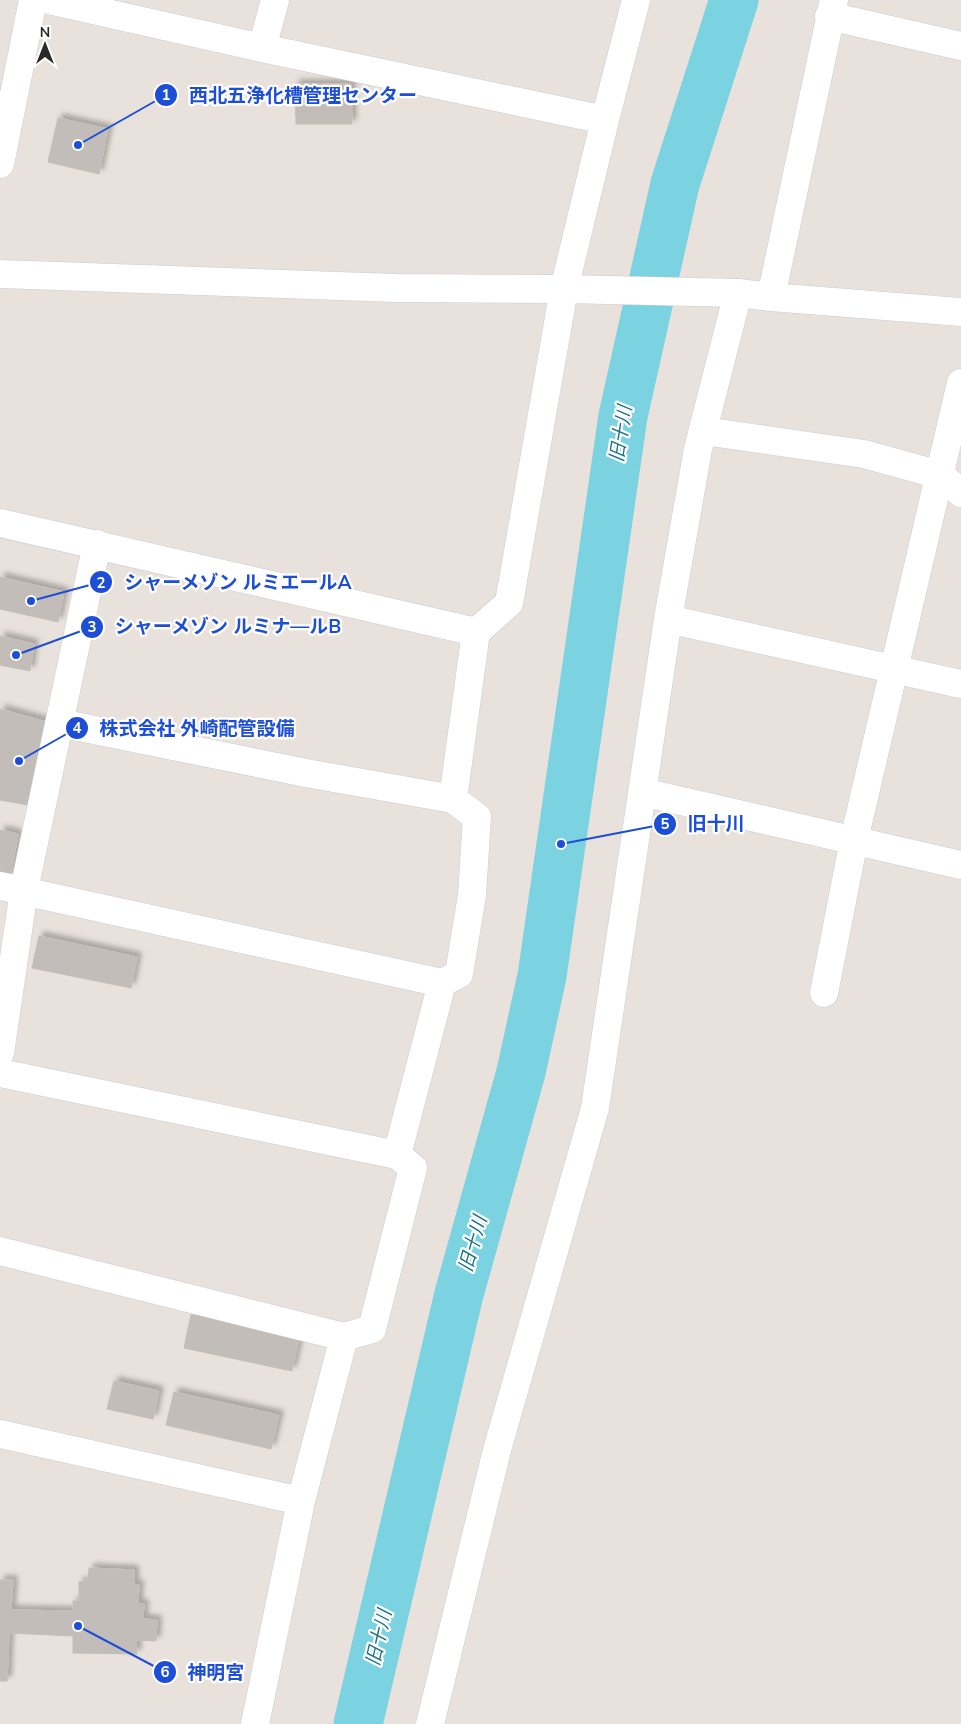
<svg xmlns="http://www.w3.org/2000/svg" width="961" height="1724" font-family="'Nunito Sans','Noto Sans JP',sans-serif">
	<defs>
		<filter id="shadow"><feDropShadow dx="4.5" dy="-4.5" stdDeviation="2.5" flood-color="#0004"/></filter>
	</defs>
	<rect width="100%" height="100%" fill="#e9e2dc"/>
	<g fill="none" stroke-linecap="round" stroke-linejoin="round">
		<path stroke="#7bd2e0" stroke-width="49" d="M358,1724L459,1294L521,1072L542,976L623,416L675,184L734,0"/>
	</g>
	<path fill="#c2bdb8" stroke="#c4beb6" filter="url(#shadow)" d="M295,84H351L352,124H296Z
		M58,118L108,129L99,174L48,162Z
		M0,577L64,592L58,622L0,609Z
		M0,636L34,644L30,671L0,665Z
		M0,709L47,722L28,805L0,800Z
		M0,830L18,834L10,878L0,876Z
		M39,936L137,957L131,988L32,968Z
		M191,1315L299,1338L292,1371L184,1348Z
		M114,1381L159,1391L153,1419L107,1409Z
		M174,1392L279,1415L271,1449L166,1425Z
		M89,1568L134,1570V1584L139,1585L138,1604H144L143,1619L157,1620L156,1641L136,1640L137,1654L73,1653V1636L9,1633L7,1681H0V1580H13L11,1610L73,1611V1601H79V1582L88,1581Z"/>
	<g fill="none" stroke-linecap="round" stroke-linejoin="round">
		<defs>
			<path id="minor" d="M49,0L262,48L605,120
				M829,16L961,46
				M262,48L275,0
				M771,297L834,0
				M704,431L864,454L940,475L961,493
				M0,523L476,632L453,799L306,773L60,723
				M668,619L961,684
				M476,632L509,603L564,289L605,120L636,0
				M642,792L961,865
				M0,886L442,983L397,1155L0,1073
				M442,983L459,974L472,895L477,817L453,799
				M824,993L854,840L961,383
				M0,1053L24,890L97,544
				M0,1251L344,1337L301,1501L255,1724
				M344,1337L372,1329L413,1168L397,1155
				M0,1434L301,1501
				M430,1724L497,1450L595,1108L668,619L698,449L738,293"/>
			<path id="tertiary" d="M0,164L33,0
				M0,274L395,288L564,289L738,293L771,297L961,312"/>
		</defs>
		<use href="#minor" stroke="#c8ccd5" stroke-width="29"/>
		<use href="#tertiary" stroke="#c8ccd5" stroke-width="29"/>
		<use href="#minor" stroke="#fff" stroke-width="28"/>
		<use href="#tertiary" stroke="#fff" stroke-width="28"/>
	</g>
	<g text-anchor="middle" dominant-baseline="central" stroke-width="4.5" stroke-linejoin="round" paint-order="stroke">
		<g font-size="19" font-style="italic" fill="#1d7289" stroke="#fff">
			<text transform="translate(621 434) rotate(-81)">旧十川</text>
			<text transform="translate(473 1244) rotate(-74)">旧十川</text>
			<text transform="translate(379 1638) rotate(-77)">旧十川</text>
		</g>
	</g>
	<path fill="none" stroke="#1d4ed8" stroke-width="2" d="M78 145L166 95M31 601L101 582M16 655L92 627M19 761L77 728M561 844L665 824M78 1626L165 1672"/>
	<g fill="#1d4ed8" stroke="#fff" stroke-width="2">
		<circle cx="78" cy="145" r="5"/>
		<circle cx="31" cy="601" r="5"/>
		<circle cx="16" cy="655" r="5"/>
		<circle cx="19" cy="761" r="5"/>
		<circle cx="561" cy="844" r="5"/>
		<circle cx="78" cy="1626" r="5"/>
		<circle cx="166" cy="95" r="12"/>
		<circle cx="101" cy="582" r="12"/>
		<circle cx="92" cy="627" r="12"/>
		<circle cx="77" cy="728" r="12"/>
		<circle cx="665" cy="824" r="12"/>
		<circle cx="165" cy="1672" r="12"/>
	</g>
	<g font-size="15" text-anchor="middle" font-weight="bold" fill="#fff">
		<text x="166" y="100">1</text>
		<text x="101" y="588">2</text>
		<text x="92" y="632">3</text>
		<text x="77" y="733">4</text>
		<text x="665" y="829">5</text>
		<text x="165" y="1677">6</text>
	</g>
	<g font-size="19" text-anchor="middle" font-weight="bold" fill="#1d4ed8" stroke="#fff" stroke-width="4.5" stroke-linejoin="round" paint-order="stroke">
		<text x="303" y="102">西北五浄化槽管理センター</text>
		<text x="238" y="589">シャーメゾン ルミエールA</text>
		<text x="228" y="633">シャーメゾン ルミナ―ルB</text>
		<text x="197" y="735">株式会社 外崎配管設備</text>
		<text x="716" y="830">旧十川</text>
		<text x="216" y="1679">神明宮</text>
	</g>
	<g transform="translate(45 45)" stroke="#ffffff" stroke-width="4" paint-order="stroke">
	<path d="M0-4L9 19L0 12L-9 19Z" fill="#292929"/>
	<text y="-8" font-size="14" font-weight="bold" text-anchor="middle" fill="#292929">N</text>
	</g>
</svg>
